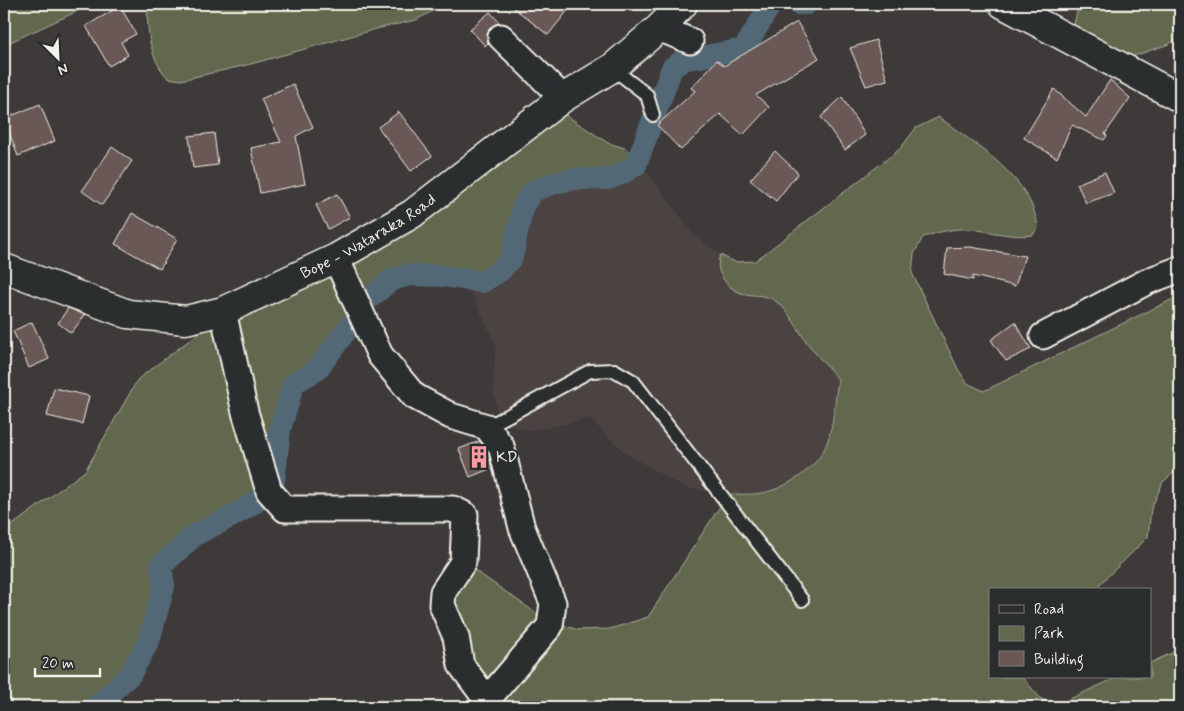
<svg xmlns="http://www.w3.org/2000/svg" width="1184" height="711" font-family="Mynerve,sans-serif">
	<rect width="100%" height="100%" fill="#3e3a3a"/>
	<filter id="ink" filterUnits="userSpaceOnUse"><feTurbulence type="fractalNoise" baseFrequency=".02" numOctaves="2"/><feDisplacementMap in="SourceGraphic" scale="10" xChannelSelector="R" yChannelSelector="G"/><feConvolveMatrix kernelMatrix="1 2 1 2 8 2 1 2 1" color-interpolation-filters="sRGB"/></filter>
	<g filter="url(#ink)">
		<path fill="#4c4342" d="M639,160L694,235L720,255L718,262L751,296H766L779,303L809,345L838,379L834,413L826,444L813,465L794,481L762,493L728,494L685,488L625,453L589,418L547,428L526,430L508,425L501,418L497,410L493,388L496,344L465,280L482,282L512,257L523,206L533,191L555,183L575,179H608L629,170L636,165Z"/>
		<path fill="#62684e" stroke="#abac9b" d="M4,4H93L4,45Z
			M144,4H440L433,11L416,20L380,28L251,64L181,80L168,78C149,58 148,33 147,6Z
			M1079,4H1180V38L1169,44L1113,63L1070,40Z
			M555,108L608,143L625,148L639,160L636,165L629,170L608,179H575L555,183L533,191L523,206L512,257L500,271L482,282L443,276L408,275L390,281L375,295L350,341L317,370L294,383L280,429L274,481L263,499L233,516L195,535L161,566L164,586L149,641L130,675L95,707H4V542L10,527L85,471L138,379L224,314L325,271Z
			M939,117C976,146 1031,176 1038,227L1033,235C1012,238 990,231 970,229C953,228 939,232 923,237L914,254L912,273L958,369L967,383L984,391L1175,298L1180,299V467L1163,482L1151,509L1148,537L1094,590H990V677H1022L1041,699L1051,703L1063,702L1118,677H1150V663L1172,653L1180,646V707H512L485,695L443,592L463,562L543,618L578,630L610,629L648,617L728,494C739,494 752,495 763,493C788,487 817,469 827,443C834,423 835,400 838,379C828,367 817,356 808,344C800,333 788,310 778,303C760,288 742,304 724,280C718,272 717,265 720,255L735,262L755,261L900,149L916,128Z"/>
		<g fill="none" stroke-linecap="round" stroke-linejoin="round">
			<path stroke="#526876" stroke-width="22" d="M798,4H806
				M371,297L390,281L408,275L443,276L482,282L500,271L512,257L523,206L533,191L555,183L575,179H608L623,173L636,165L672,68L683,60L744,49L771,4
				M272,488L274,481L280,429L294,383L317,370L355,319
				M95,707L130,675L149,641L164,586L161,566L195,535L233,516L262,498"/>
		</g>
		<path fill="#6b5856" stroke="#f4f1e8" d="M509,4H573L548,35Z
			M120,6L136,34L121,42L128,55L109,66L86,26Z
			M490,12L500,23L490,27L487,34L488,43L485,46L470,29Z
			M797,22L819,58L756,95L769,107L743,135L720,114L681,150L657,125L695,91L691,88L717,60L724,66Z
			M876,40L887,80L866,86L850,48Z
			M1110,80L1130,98L1105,134L1107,136L1104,140L1072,125L1057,158L1024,138L1054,89L1086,117Z
			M293,84L313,127L296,136L305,184L260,193L251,148L281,142L261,99Z
			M842,97L865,135L845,150L821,117Z
			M40,104L55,141L18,156L4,119Z
			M399,112L432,156L411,171L378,127Z
			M214,133L218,165L193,168L189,136Z
			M112,147L132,161L102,205L82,191Z
			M775,151L798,173L776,201L750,180Z
			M1105,172L1114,193L1086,203L1077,184Z
			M337,194L350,217L328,229L316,205Z
			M132,213L177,239L160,269L115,244Z
			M970,247L1025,256L1015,286L973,276V280L944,274L947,248Z
			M68,308L85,315L71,333L58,323Z
			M32,322L49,359L29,368L13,331Z
			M1015,322L1031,349L1006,361L991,340Z
			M54,388L89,396L82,424L47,416Z
			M480,441L488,452L492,468L470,477L459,449Z"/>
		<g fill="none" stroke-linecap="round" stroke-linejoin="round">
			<defs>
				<path id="lane" d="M612,68L647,95L653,115
					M487,427L590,371L614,370L633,381L802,600"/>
				<path id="street" d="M659,28L690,41
					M501,37L563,98
					M336,258L380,355L414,396L451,416L487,427L501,446L522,528L553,603L550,626L487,700
					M223,311L245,412L269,491L285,509H453L465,515L463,562L443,592L442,605L456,637L461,665L487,700L485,707
					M1043,336L1148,281L1180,269"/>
				<g id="secondary">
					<path d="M1003,4L1180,98"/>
					<path id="s1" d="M4,268L128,314L186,320L223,311L336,258L412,214L563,98L612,68L659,28L683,4"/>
				</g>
			</defs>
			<use href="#lane" stroke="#f4f1e8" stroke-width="16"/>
			<use href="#street" stroke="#f4f1e8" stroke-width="29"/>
			<use href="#secondary" stroke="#f4f1e8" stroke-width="31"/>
			<use href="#lane" stroke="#2a2d2e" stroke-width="12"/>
			<use href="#street" stroke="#2a2d2e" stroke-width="25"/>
			<use href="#secondary" stroke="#2a2d2e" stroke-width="28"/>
		</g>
	</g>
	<defs>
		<symbol id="building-bare" viewBox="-9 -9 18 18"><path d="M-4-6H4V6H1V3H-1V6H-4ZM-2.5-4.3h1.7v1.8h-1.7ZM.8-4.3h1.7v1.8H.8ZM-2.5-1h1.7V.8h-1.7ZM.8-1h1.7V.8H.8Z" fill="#ff9aa2" stroke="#2a2d2e" stroke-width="2.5" paint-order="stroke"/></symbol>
	</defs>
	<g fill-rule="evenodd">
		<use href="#building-bare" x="463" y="441" width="32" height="32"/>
	</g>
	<g text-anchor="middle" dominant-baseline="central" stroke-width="4" stroke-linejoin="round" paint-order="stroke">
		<g font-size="16" fill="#f4f1e8" stroke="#2a2d2e">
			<text stroke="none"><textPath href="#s1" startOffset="392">Bope - Wataraka Road</textPath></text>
		</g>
		<g font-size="16" fill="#f4f1e8" stroke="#2a2d2e" text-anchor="start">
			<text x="496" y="457">KD</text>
		</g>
	</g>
	<rect width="1184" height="711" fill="none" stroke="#2a2d2e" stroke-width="20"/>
	<rect x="10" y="10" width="1164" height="691" fill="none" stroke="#f4f1e8" stroke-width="2" filter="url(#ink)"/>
	<rect x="989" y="588" width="162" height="90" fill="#2a2d2e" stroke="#7b7b78"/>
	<rect x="999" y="605" width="25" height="8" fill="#2a2d2e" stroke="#7b7b78"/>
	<text x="1034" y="614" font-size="15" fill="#f4f1e8">Road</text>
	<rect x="999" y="626" width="25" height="15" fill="#62684e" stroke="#7b7b78"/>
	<text x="1034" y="638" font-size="15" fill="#f4f1e8">Park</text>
	<rect x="999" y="651" width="25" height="15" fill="#6b5856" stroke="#7b7b78"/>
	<text x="1034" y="664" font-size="15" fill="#f4f1e8">Building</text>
	<g transform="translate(58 58) rotate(156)" stroke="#2a2d2e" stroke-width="4" paint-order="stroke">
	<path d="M0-4L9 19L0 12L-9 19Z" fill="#f4f1e8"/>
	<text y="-8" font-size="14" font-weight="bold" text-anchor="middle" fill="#f4f1e8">N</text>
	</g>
	<path d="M35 668v8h65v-8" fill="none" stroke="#f4f1e8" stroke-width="2.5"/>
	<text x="42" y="668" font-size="15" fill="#f4f1e8" stroke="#2a2d2e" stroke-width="4" paint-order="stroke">20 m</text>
</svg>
